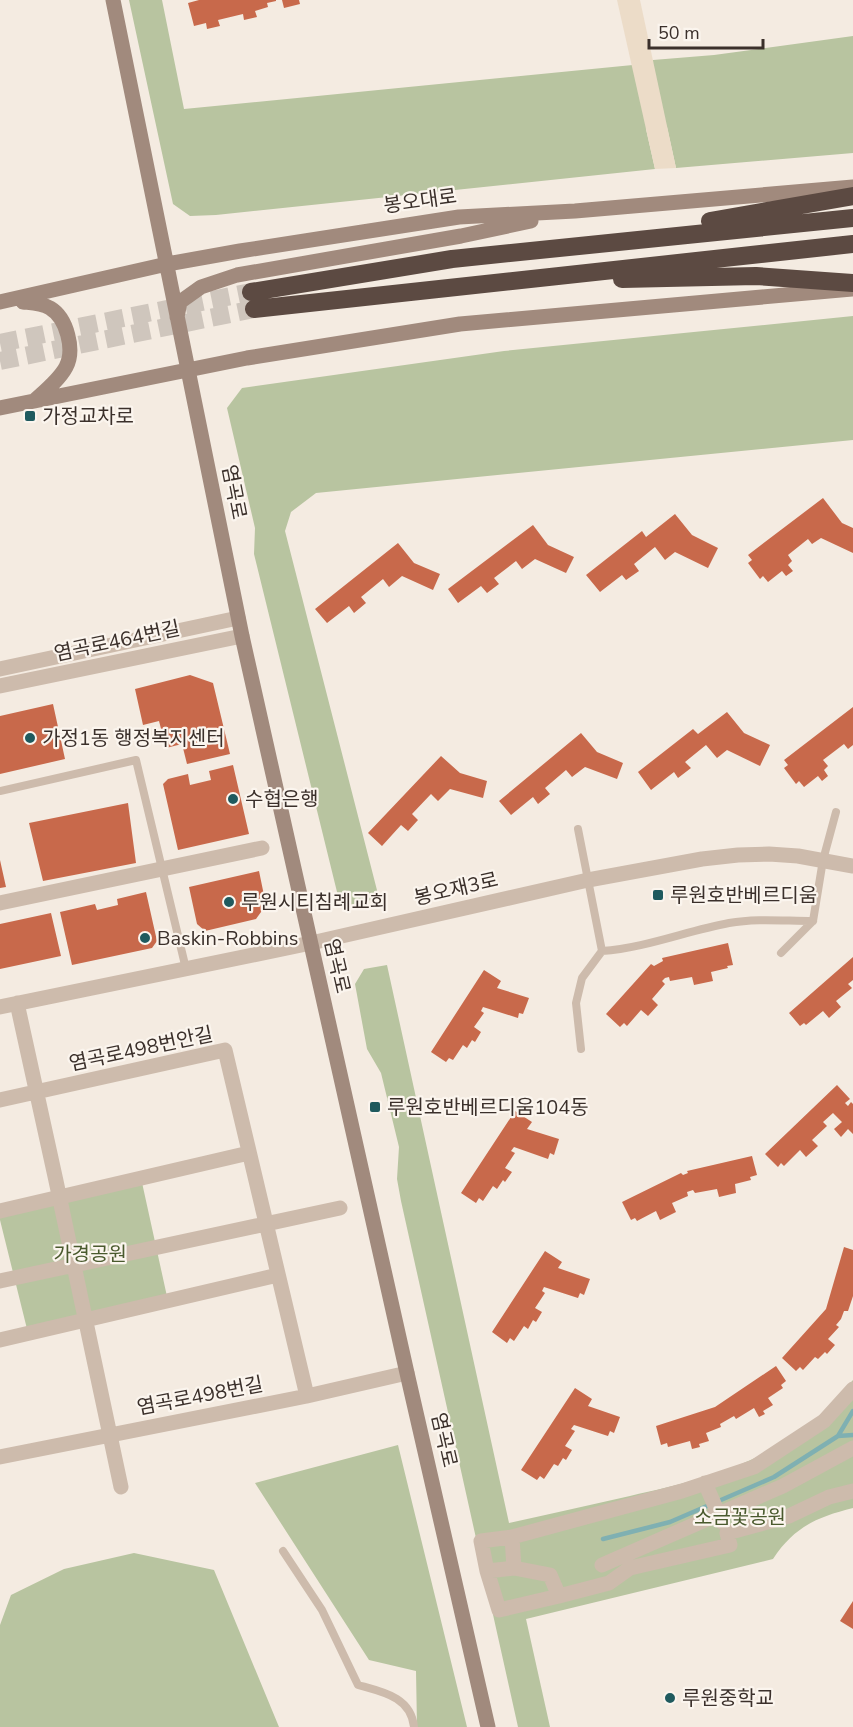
<svg xmlns="http://www.w3.org/2000/svg" width="853" height="1727" font-family="'Nunito Sans','Noto Sans KR',sans-serif">
	<rect width="100%" height="100%" fill="#f4ebe1"/>
	<path fill="#b8c4a0" d="M129,0H162L184,109L653,63V60L714,55L853,36V153L676,168L667,127L646,129L655,169L216,215L190,216L173,204Z
		M853,316V440L316,493L291,512L285,531L379,898L350,905L338,896L254,554L255,528L227,408L242,388L504,351Z
		M387,965L509,1523C547,1515 584,1506 621,1498C684,1484 752,1469 804,1429C822,1415 838,1397 853,1380V1508C817,1517 794,1527 773,1559L526,1619L550,1727H518L401,1201L397,1179L399,1147L381,1073L367,1049L355,984L364,969Z
		M141,1178L168,1301L28,1333L0,1220V1211Z
		M398,1445L467,1727H417L416,1671L369,1660L255,1483Z
		M134,1553L214,1570L279,1727H0V1625L11,1595L64,1569Z"/>
	<path fill="#ecdcc8" d="M617,0H640L676,168L655,169Z"/>
	<g fill="none" stroke-linecap="round" stroke-linejoin="round">
		<path stroke="#7fb0b2" stroke-width="4.5" d="M838,1436L853,1435
			M603,1539L670,1522L774,1477L838,1436L853,1411"/>
	</g>
	<path fill="#c8694b" d="M199,0H276V1L267,3L268,7L255,11L257,17L244,20L243,14L218,20L220,26L207,29L206,23L194,26L188,3Z
		M282,0H299L300,4L284,8Z
		M823,498L842,523L853,528V553L821,538L812,544L808,539L788,555L792,561L788,565L793,571L786,576L782,571L768,582L763,576L760,579L748,563L752,560L748,555Z
		M675,514L692,535L718,548L708,568L675,552L665,560L655,547L634,564L639,571L626,580L622,575L600,592L586,575L642,531L646,537Z
		M533,525L548,545L574,557L566,573L535,559L522,569L516,561L494,578L499,584L487,593L481,586L458,603L448,589Z
		M398,543L414,563L440,574L433,590L402,576L389,587L383,579L361,597L366,603L354,613L349,606L327,623L315,609Z
		M190,675L213,683L230,754L187,764L182,744L166,748L159,721L143,725L135,689Z
		M53,704L65,759L0,774V716Z
		M853,707V745L848,749L844,744L823,760L828,766L824,770L828,776L822,781L818,776L804,787L799,781L796,784L784,768L788,765L784,760Z
		M727,712L744,733L770,745L760,766L727,750L717,758L706,745L685,762L691,768L678,778L674,772L651,790L638,772L693,729L698,734Z
		M581,733L597,752L623,763L617,779L585,767L572,777L566,770L545,788L550,794L538,804L533,797L511,815L499,801Z
		M441,756L460,773L487,781L483,798L450,789L438,801L431,794L412,814L418,820L408,831L401,825L382,846L368,833Z
		M233,765L249,834L178,850L163,784L168,779L188,774L190,785L211,780L209,771Z
		M128,803L136,863L43,881L29,823Z
		M0,860L6,887L0,888Z
		M259,871L266,905L256,919L205,931L197,924L189,887Z
		M146,892L157,941L152,948L72,965L60,912L95,904L97,910L118,905L117,899Z
		M51,913L61,956L0,969V924Z
		M728,943L733,965L727,966L728,968L711,972L713,981L694,985L692,977L670,981L669,977L665,978L662,981L665,984L652,999L658,1005L648,1016L641,1010L627,1026L624,1023L620,1027L606,1014L651,964L654,966L663,961L662,958Z
		M853,957V980L848,984L852,988L836,1001L841,1007L829,1018L823,1011L806,1025L804,1023L800,1026L789,1013Z
		M484,970L501,981L497,988L529,998L523,1014L519,1013L518,1018L483,1007L481,1011L484,1013L474,1027L481,1032L475,1042L472,1040L467,1048L463,1045L453,1060L449,1058L446,1062L431,1052Z
		M837,1085L850,1099L845,1103L848,1106L851,1102L853,1104V1134L848,1129L841,1137L834,1129L842,1122L833,1113L823,1122L827,1126L812,1140L818,1146L806,1157L800,1150L784,1166L781,1163L778,1167L765,1154Z
		M515,1111L532,1122L527,1129L559,1139L554,1155L550,1153L548,1159L514,1147L511,1151L515,1153L505,1168L512,1172L505,1182L503,1180L497,1189L493,1186L483,1201L479,1198L476,1203L461,1193Z
		M752,1156L757,1175L750,1177L751,1180L735,1184L736,1193L719,1197L717,1189L695,1193L693,1190L687,1192L688,1196L672,1203L676,1212L660,1220L656,1211L637,1221L635,1218L631,1220L622,1202L681,1173L683,1175L688,1173L687,1171Z
		M844,1247L853,1250V1296L848,1311H844L841,1319L836,1325L839,1327L828,1339L835,1345L827,1354L825,1352L818,1359L815,1357L803,1370L800,1367L796,1371L782,1358L826,1309Z
		M545,1251L562,1262L558,1268L590,1279L584,1295L580,1293L578,1298L544,1287L542,1291L545,1293L535,1308L542,1312L536,1322L533,1320L528,1329L524,1326L514,1341L510,1338L507,1343L492,1332Z
		M776,1366L786,1381L781,1385L783,1388L768,1398L773,1405L763,1411L765,1414L759,1417L754,1408L736,1419L734,1416L720,1424L721,1427L706,1433L709,1441L699,1444L700,1447L692,1449L690,1441L668,1447L667,1443L661,1445L656,1426L715,1407Z
		M575,1388L592,1399L588,1406L620,1417L614,1433L610,1431L608,1436L574,1425L571,1429L575,1431L565,1446L572,1450L566,1460L563,1458L558,1466L554,1464L544,1479L540,1476L537,1480L521,1470Z
		M853,1601V1629L840,1621Z"/>
	<g fill="none" stroke-linecap="round" stroke-linejoin="round">
		<path stroke="#cfc6bd" stroke-width="18" stroke-dasharray="18 9" stroke-linecap="butt" d="M0,343L251,292
			M0,361L254,309"/>
		<path stroke="#cdbbac" stroke-width="8" d="M0,791L136,760L186,969
			M578,829L602,951L582,978L576,1003L581,1049
			M602,951C645,948 686,931 729,923C757,918 784,921 813,921L823,860L836,812
			M781,953L813,921
			M283,1551L322,1610L358,1685C383,1692 411,1697 414,1727"/>
		<path stroke="#cdbbac" stroke-width="15" d="M0,669L238,618
			M0,686L242,636
			M0,903L262,848
			M17,1003C53,1164 87,1326 121,1487
			M0,1007L311,943L588,880L702,859L738,855L769,854L798,856L853,866
			M0,1100L225,1050L307,1396
			M0,1211L249,1153
			M0,1281L340,1208
			M0,1340L278,1275
			M0,1457L307,1396L407,1373
			M705,1483L722,1522
			M512,1537L682,1491L754,1467L824,1421L853,1389
			M602,1565L783,1486L853,1448
			M514,1568L512,1537L481,1541L487,1571L514,1568L550,1575L559,1596L609,1583L630,1568L730,1545L727,1533L789,1516L829,1497L853,1491
			M487,1571L499,1610L559,1596"/>
		<path stroke="#a18a7d" stroke-width="15" d="M113,0L242,636L407,1373L488,1727
			M0,302L167,264L240,251L459,217L575,211L853,187
			M23,302C33,303 41,303 50,308C67,318 75,350 66,367C59,380 45,391 34,401
			M177,317L180,302L201,287L237,275L461,236L531,221
			M0,408L247,358L460,324L852,289"/>
		<path stroke="#5c4a42" stroke-width="18" d="M710,221L853,196
			M622,279L756,276L853,283
			M251,292L452,259L853,218
			M254,309L853,244"/>
	</g>
	<g fill="#1f5a5e" stroke="#fbf5ee" stroke-width="2">
		<rect x="24" y="410" width="12" height="12" rx="3"/>
		<circle cx="30" cy="738" r="6"/>
		<circle cx="233" cy="799" r="6"/>
		<rect x="652" y="889" width="12" height="12" rx="3"/>
		<circle cx="229" cy="902" r="6"/>
		<circle cx="145" cy="938" r="6"/>
		<rect x="369" y="1101" width="12" height="12" rx="3"/>
		<circle cx="670" cy="1698" r="6"/>
	</g>
	<g text-anchor="middle" dominant-baseline="central" stroke-width="4.5" stroke-linejoin="round" paint-order="stroke">
		<g font-size="20" fill="#3b302b" stroke="#fbf5ee">
			<text transform="translate(420 201) rotate(-8)">봉오대로</text>
			<text transform="translate(234 492) rotate(79)">염곡로</text>
			<text transform="translate(117 641) rotate(-12)">염곡로464번길</text>
			<text transform="translate(456 889) rotate(-13)">봉오재3로</text>
			<text transform="translate(337 966) rotate(77)">염곡로</text>
			<text transform="translate(141 1049) rotate(-12)">염곡로498번안길</text>
			<text transform="translate(200 1396) rotate(-11)">염곡로498번길</text>
			<text transform="translate(444 1440) rotate(77)">염곡로</text>
		</g>
		<g font-size="20" fill="#3b302b" stroke="#fbf5ee" text-anchor="start">
			<text x="42" y="416">가정교차로</text>
			<text x="42" y="738">가정1동 행정복지센터</text>
			<text x="245" y="799">수협은행</text>
			<text x="670" y="895">루원호반베르디움</text>
			<text x="241" y="902">루원시티침례교회</text>
			<text x="157" y="938">Baskin-Robbins</text>
			<text x="387" y="1107">루원호반베르디움104동</text>
			<text x="682" y="1698">루원중학교</text>
		</g>
		<g font-size="20" fill="#4a5a2e" stroke="#fbf5ee">
			<text x="90" y="1254">가경공원</text>
			<text x="740" y="1517">소금꽃공원</text>
		</g>
	</g>
	<path d="M649 39v9h114v-9" fill="none" stroke="#3b302b" stroke-width="3"/>
	<text x="658" y="39" font-size="18" fill="#3b302b" stroke="#fbf5ee" stroke-width="4.5" paint-order="stroke">50 m</text>
</svg>
